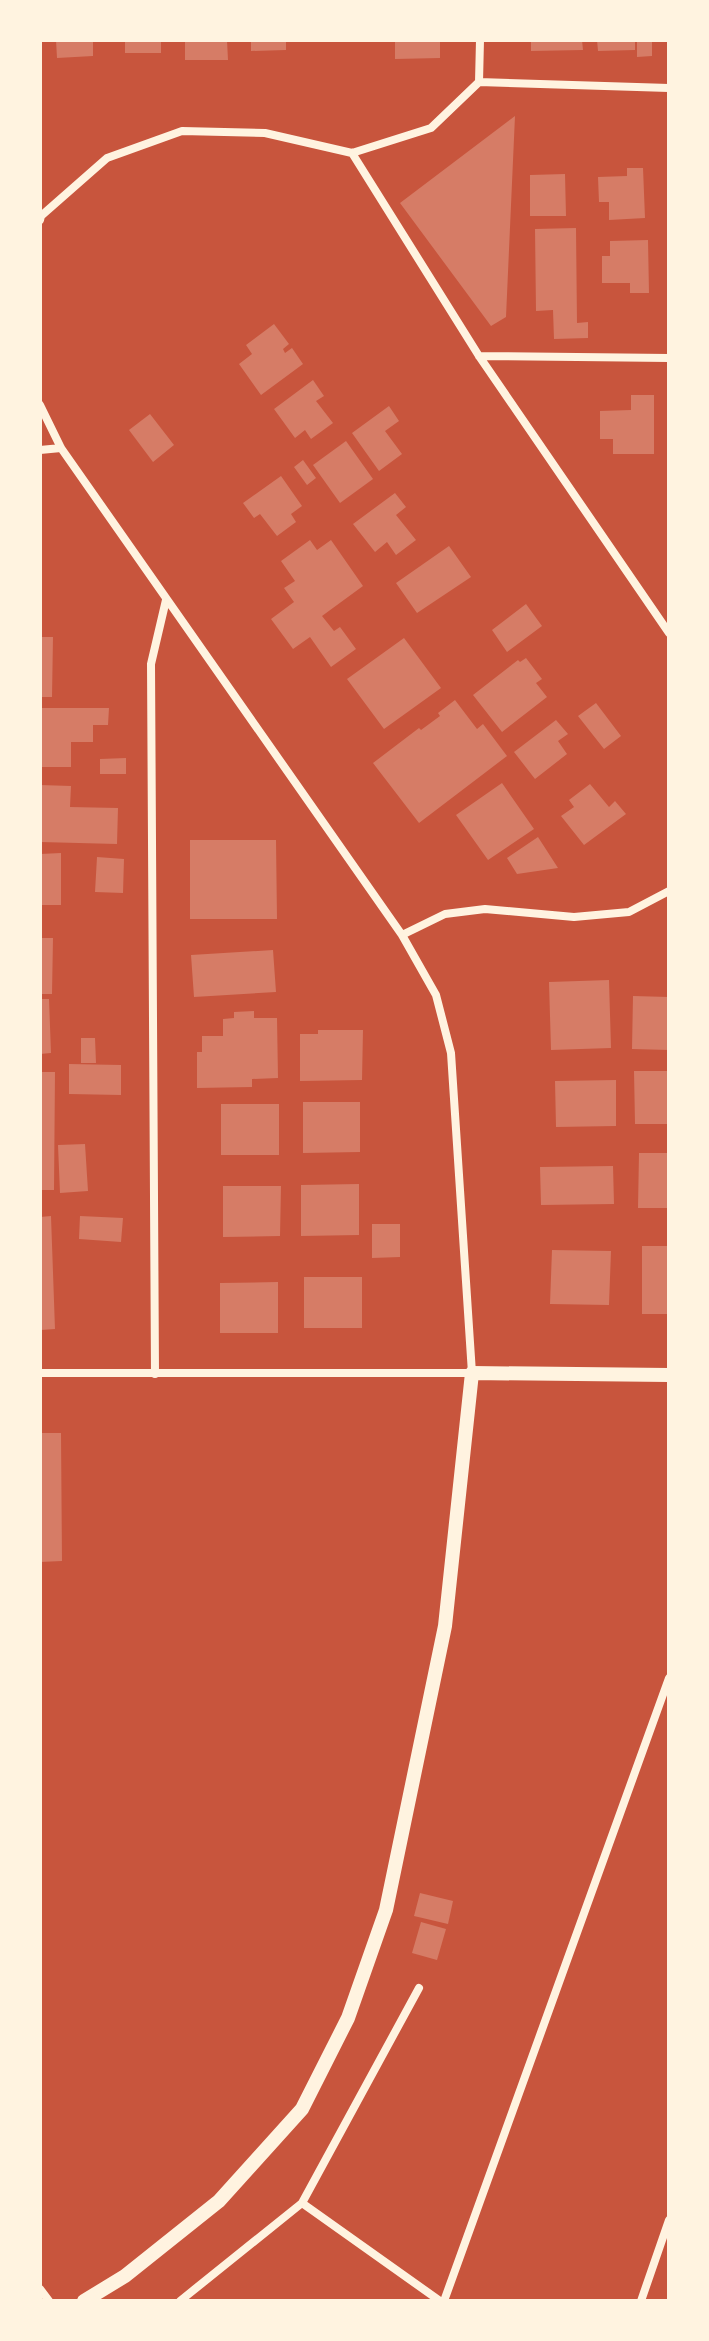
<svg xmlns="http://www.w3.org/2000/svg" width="709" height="2341" font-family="Helvetica,sans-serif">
	<rect width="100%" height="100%" fill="#c8553d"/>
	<path fill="#d67c66" d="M56,40H93V56L57,58Z
		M125,40H161V53H125Z
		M185,40H227L228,60H185Z
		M251,40H286V50L251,51Z
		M395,40H440V58L395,59Z
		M531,40H582L583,50L531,51Z
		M597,40H635V50L598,51Z
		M637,40H652V56L637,57Z
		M515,116L506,317L491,326L400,203Z
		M627,168H643L645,218L609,220V202H599L598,177L627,176Z
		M565,174L566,216H530V175Z
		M576,228L577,323L588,322V338L554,339L553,310L536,311L535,229Z
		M648,240L649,293H630V283H602V256H610V241Z
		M274,324L289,344L283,349L285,353L292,348L303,364L261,395L239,364L252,354L246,345Z
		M313,380L324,396L316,401L333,423L311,439L305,430L295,438L274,409Z
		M631,395H654V454H613V439H600V411L631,410Z
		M389,406L399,421L385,431L402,454L379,471L352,433Z
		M150,414L174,445L153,462L129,430Z
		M346,441L373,479L340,503L313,465Z
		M303,460L316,478L307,485L294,467Z
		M281,476L302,506L291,514L296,522L277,536L260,514L254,518L243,503Z
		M395,493L406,507L396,515L416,540L396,555L387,542L375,552L353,524Z
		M310,540L317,550L331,540L363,586L322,616L334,631L340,627L356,649L331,667L310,637L293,649L271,619L294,602L284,588L295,581L281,561Z
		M449,546L471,577L417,613L396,583Z
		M526,604L542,626L507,652L492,630Z
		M40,637H53L52,697H40Z
		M404,638L441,688L384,729L347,679Z
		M526,658L542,679L536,683L547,697L502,732L473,695L518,660L520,662Z
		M455,700L477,729L483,724L507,756L419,823L373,763L419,728L421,730L440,716L438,713Z
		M596,703L621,736L604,749L578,716Z
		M40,708H109L108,725H93V742H71V767H40Z
		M556,720L568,734L558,741L567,754L535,779L514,752Z
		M126,758V774H100V759Z
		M502,783L534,829L488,860L456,815Z
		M590,784L609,807L615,801L626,814L584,845L561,816L574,807L569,800Z
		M40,785L71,786L70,807L118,808L117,844L40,842Z
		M538,837L558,868L517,874L507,858Z
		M190,840H276L277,919H190Z
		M61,853V905H40V854Z
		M97,857L124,859L123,893L95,892Z
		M40,938H53L52,994H40Z
		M273,950L276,992L194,997L191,955Z
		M609,980L611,1048L551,1050L549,982Z
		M633,996L669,997V1050L632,1049Z
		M40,999H49L51,1053L40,1054Z
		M254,1011V1018H277L278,1078L252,1079V1087L197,1088V1052H202V1036H223V1019L234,1018V1012Z
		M318,1030H363L362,1080L300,1081V1034H318Z
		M81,1038H95L96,1063H81Z
		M69,1064L121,1065V1095L69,1094Z
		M634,1071H669V1124H635Z
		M40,1072H55L54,1190H40Z
		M616,1080V1126L556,1127L555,1081Z
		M303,1102H360V1152L303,1153Z
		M221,1104H279V1155H221Z
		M85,1144L88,1191L60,1193L58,1145Z
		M639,1153H669V1208H638Z
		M613,1166L614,1204L541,1205L540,1167Z
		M359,1184V1235L301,1236V1185Z
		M223,1186H281L280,1236L223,1237Z
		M51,1216L55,1329L41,1330L40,1217Z
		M80,1216L123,1218L121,1242L79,1239Z
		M372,1224H400V1257L372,1258Z
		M642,1246H669V1314H642Z
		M552,1250L611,1251L609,1305L550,1304Z
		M304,1277H362V1328H304Z
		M278,1282V1333H220V1283Z
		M40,1433H61L62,1561L40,1562Z
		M420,1893L453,1901L448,1924L414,1916Z
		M421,1922L446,1929L437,1960L412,1953Z"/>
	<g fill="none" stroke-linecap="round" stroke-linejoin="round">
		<path stroke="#fff3e0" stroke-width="8" d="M479,82L669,88
			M352,153L479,356L669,633
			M40,220L41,216L107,158L182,131L265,133L352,153L431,128L479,82L480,40
			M479,356L669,358
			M40,405L61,448L402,935L436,995L451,1053L472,1373H40
			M40,450L61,448
			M402,935L445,914L485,909L574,917L629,912L669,891
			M155,1374L151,664L166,600
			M302,2203L440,2301
			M40,2289L49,2301
			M180,2301L302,2203L419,1988
			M444,2301L669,1678
			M641,2301L669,2220"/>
		<path stroke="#fff3e0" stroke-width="14" d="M84,2301L125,2276L219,2201L302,2109L348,2018L386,1910L445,1626L472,1373L669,1375"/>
	</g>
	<rect width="709" height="2341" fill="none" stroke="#fff3e0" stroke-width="84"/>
</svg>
